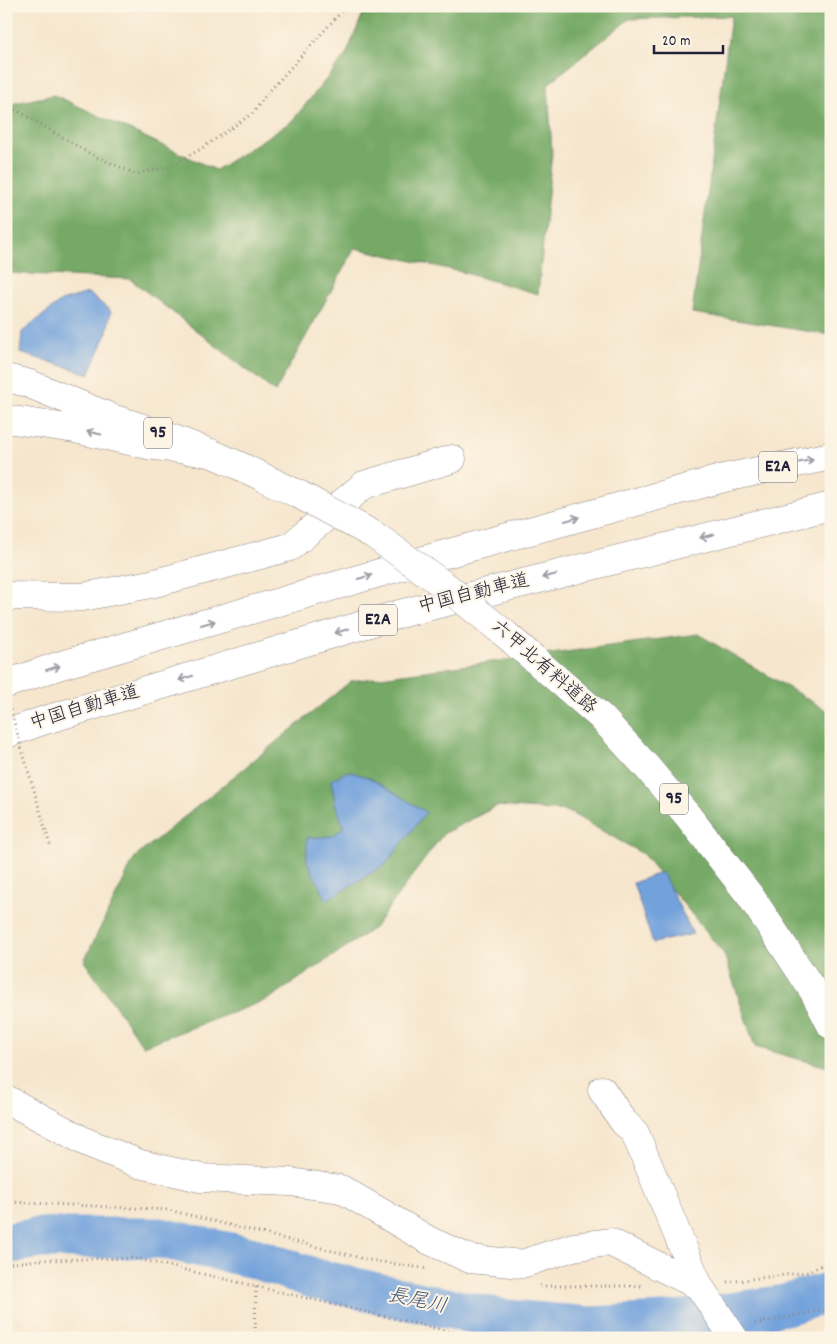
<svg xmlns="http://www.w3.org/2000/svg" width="837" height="1344" font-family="Dekko,'Klee One',sans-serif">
	<rect width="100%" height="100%" fill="#fcf5e5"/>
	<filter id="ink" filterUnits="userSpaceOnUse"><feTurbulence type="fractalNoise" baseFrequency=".02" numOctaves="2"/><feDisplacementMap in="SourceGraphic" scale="10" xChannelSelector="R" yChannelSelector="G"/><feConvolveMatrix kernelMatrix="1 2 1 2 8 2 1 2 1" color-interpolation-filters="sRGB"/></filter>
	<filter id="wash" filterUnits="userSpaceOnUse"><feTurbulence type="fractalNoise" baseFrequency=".0096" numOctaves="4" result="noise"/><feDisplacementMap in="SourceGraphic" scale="20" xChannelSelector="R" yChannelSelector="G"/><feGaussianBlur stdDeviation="1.12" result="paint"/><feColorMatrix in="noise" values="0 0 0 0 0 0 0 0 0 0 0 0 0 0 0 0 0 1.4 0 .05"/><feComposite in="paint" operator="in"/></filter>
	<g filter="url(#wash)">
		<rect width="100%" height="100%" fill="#f6e6cd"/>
		<path fill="#74a965" stroke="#4b6650" d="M366,6H831V335L692,313L731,16L629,19L548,84L552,153L538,294L462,272L355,248L275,392L130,279L6,273V105L54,95L216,170L292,121L346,55Z
			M698,634L831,713V1068L755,1047L724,954L643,854L567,811L497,806L443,834L374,928L269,999L143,1046L84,961L135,857L351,681Z"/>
		<path fill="#72a1db" stroke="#4a628b" d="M88,293L111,311L106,336L89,374L20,353L22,332L61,301Z
			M348,771L370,778L426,812L386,864L327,900L307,862V838L333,836L344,827L336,806L331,780Z
			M662,872L693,934L653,943L633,883Z"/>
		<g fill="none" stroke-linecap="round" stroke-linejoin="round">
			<path stroke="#72a1db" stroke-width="41" d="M6,1244L37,1238H160L254,1258L316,1279L398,1298L506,1320L591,1327L662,1323L785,1305L831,1292"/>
		</g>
	</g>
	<g filter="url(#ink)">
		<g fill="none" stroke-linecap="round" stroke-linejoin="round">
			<defs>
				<path id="minor" d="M6,596L82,597L151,584L290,547L364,485L452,459
					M602,1090L623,1121L635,1133L699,1286L734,1338
					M6,1099L86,1142L140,1164L201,1178L290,1182L341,1189L430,1241L470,1259L522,1264L573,1247L610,1242L699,1286"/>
				<path id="major" d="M83,410C126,421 168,436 210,453C240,465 270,481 300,495
					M504,633L601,717L646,766L688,816L751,897L814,992L831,1025"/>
				<path id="highway" d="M6,378L27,383L105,415
					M6,419L75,429L148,445L211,453
					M6,684L58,666L438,556L724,478L831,456
					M6,734L42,721L403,613L831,506"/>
			</defs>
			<use href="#minor" stroke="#8c8484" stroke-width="29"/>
			<use href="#major" stroke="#8c8484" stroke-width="29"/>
			<use href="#highway" stroke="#8c8484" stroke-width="29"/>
			<path stroke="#8c8484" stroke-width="3" stroke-dasharray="1 4" stroke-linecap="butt" d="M6,105L10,106L92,155L136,174L168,167L201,149L253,113L266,95L341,12L343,6
				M6,1203L12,1202L169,1210L369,1260L428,1269
				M6,1264L38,1260L134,1258L478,1338
				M727,1282L808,1272L831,1260
				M540,1286H641
				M755,1324L831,1308
				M255,1338L256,1286
				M684,1338L703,1334"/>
			<use href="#minor" stroke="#fff" stroke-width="28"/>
			<use href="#major" stroke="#fff" stroke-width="28"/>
			<use href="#highway" stroke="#fff" stroke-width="28"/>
			<defs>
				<path id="major-bridge" d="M300,495L374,535L444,585L504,633"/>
			</defs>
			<use href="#major-bridge" stroke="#8c8484" stroke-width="29" stroke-linecap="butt"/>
			<path stroke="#8c8484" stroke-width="3" stroke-dasharray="1 4" stroke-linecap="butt" d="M6,695L50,845"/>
			<use href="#major-bridge" stroke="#fff" stroke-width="28"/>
		</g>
		<defs><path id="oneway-shaft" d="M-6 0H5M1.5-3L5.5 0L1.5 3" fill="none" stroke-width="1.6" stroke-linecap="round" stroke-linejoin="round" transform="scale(1.25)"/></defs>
		<g stroke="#9c9ca7">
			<use href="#oneway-shaft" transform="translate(94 433) rotate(-168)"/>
			<use href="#oneway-shaft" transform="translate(806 461) rotate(-12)"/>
			<use href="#oneway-shaft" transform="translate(572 519) rotate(-15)"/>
			<use href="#oneway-shaft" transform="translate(707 536) rotate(166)"/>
			<use href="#oneway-shaft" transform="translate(549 576) rotate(166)"/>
			<use href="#oneway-shaft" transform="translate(365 577) rotate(-16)"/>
			<use href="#oneway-shaft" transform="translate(208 623) rotate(-16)"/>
			<use href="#oneway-shaft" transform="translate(342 631) rotate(163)"/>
			<use href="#oneway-shaft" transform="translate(53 668) rotate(-18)"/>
			<use href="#oneway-shaft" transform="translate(186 678) rotate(163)"/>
		</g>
	</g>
	<g text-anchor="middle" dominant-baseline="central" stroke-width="4" stroke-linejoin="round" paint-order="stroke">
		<g fill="#fcf5e5" stroke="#63616e" stroke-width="1">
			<rect x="144" y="417.5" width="28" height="31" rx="4"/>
			<rect x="759" y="451.5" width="38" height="31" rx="4"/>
			<rect x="359" y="604.5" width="38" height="31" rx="4"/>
			<rect x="660" y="783.5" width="28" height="31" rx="4"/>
		</g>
		<g font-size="18" font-weight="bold" fill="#22223b">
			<text x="158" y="433">95</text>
			<text x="778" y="467">E2A</text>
			<text x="378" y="620">E2A</text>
			<text x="674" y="799">95</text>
		</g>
		<g font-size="19" fill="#22223b" stroke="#fcf5e5">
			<text transform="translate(474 595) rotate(-14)">中国自動車道</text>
			<text transform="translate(543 668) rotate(41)">六甲北有料道路</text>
			<text transform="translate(85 709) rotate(-17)">中国自動車道</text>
		</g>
		<g font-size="20" font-style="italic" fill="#42557b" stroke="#fcf5e5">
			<text transform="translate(417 1302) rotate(12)">長尾川</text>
		</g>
	</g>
	<rect width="837" height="1344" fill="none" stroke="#fcf5e5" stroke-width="25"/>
	<path d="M654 45v8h69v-8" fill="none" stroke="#22223b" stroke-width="2.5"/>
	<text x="662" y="45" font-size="15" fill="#22223b" stroke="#fcf5e5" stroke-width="4" paint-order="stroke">20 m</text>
</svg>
